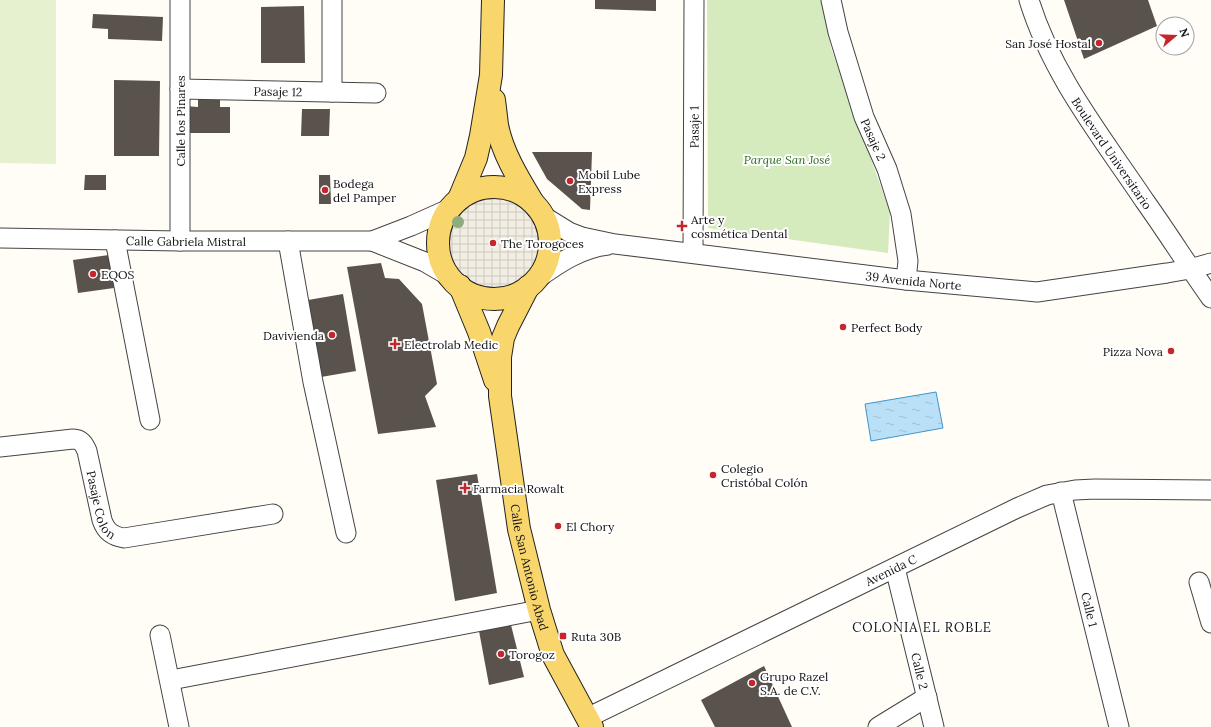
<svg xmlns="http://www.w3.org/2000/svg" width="1211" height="727" font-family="Lora,serif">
	<defs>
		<pattern id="plaza-grid" width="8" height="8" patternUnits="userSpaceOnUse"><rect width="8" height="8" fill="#f1ede2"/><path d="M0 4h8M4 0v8" fill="none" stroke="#cecac1"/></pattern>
		<pattern id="water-ripples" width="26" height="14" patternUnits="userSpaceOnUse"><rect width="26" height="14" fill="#b9e0f7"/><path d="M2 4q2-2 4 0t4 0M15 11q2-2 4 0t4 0" fill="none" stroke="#9ebfd3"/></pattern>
	</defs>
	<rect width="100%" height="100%" fill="#fffdf5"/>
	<path fill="#d5ebbd" d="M707,0H822L831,48L890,212L888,253L708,228Z"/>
	<path fill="#e6f2cf" d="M0,0H56V164L0,163Z"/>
	<path fill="url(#plaza-grid)" d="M439 243a55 55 0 1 1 110 0a55 55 0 1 1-110 0Z"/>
	<path fill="url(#water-ripples)" stroke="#3f96cf" d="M936,392L943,428L871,441L865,404Z"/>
	<path fill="#5a524d" d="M595,0H656V11L595,9Z
		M1064,0H1148L1157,26L1084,59Z
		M304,6L305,63H261V7Z
		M93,14L163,17L162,41L108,39V29L92,28Z
		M114,80L160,81L159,156H114Z
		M198,97L220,98V107H230V133H185V106L198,107Z
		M302,109H330L329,136H301Z
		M532,152H592L590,210L582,209L547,179Z
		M85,175H106V190H84Z
		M319,175H330L331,204H319Z
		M109,255L114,288L78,293L73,260Z
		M381,263L385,278L399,279L422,304L437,384L425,396L436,427L378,434L347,267Z
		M343,294L356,371L321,377L308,300Z
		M477,474L497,593L455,601L436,480Z
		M511,625L524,677L489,685L479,631Z
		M764,666L792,727H715L701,700Z"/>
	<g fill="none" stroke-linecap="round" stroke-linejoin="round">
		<defs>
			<g id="minor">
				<path id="s1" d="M831,0L838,32L864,117L887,169L901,214L908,261L906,280"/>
				<path id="s2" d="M1029,0C1052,75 1101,136 1144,200C1167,232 1188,266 1211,298"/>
				<path id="s3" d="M180,89L376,93"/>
				<path d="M332,92V0"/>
				<path id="s4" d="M543,216L569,232L582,237L615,244L906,280L1037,292L1167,273L1190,269L1211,263"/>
				<path id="s5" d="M0,238L180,241H372L411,226L449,209"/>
				<path d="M115,240L150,420"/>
				<path d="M180,241V0"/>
				<path d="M288,241L313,382L346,533"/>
				<path d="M372,241L425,262L449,276"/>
				<path id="s6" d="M693,253L694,0"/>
				<path d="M538,278C559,263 581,248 608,245"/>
				<path id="s7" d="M0,447L73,439C81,439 84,444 87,451L102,520C106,532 113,536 124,538L273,514"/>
				<path id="s8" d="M1061,492L1119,727"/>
				<path id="s9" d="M895,568L934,727"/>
				<path d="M1199,582L1211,623"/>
				<path d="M160,635L179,727"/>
				<path d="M171,680L539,610"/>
				<path id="s10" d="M587,718L1017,508L1047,495L1075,490L1095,489L1211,490"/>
				<path d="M878,727L927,697"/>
			</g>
			<g id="major">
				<path d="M494,100C495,108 496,116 497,125C502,152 518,178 532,201"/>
				<circle cx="494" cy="243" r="56"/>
				<path d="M459,199L476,158L481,136L491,75L493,0"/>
				<path d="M460,286L479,332L495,380"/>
				<path id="s11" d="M528,287L508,326L503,338L500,357V396L519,529L539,610L553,655L592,727"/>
			</g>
		</defs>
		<use href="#minor" stroke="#444" stroke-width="21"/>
		<use href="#major" stroke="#222" stroke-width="24"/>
		<use href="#minor" stroke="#fff" stroke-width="19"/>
		<use href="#major" stroke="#f9d66b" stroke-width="22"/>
	</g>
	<circle fill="#8dad7f" cx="458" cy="222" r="6"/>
	<g fill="#c4262e" stroke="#fff" stroke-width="1.5">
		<circle cx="1099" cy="43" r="4"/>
		<circle cx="570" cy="181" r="4"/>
		<circle cx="325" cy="190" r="4"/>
		<path d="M680 220h4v4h4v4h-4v4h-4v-4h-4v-4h4z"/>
		<circle cx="493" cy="243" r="4"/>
		<circle cx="93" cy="274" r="4"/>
		<circle cx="843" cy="327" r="4"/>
		<circle cx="332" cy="335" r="4"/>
		<path d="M393 338h4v4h4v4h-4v4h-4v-4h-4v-4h4z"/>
		<circle cx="1171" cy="351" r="4"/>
		<circle cx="713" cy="475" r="4"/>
		<path d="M463 482h4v4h4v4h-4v4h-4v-4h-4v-4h4z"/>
		<circle cx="558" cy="526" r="4"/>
		<rect x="559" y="632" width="8" height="8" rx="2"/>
		<circle cx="501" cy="654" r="4"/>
		<circle cx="752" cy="683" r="4"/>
	</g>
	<g text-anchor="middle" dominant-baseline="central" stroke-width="4" stroke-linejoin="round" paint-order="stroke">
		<g font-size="12" fill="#111" stroke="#fff" text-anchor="start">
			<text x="1091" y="43" text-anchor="end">San José Hostal</text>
			<text x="578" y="174">Mobil Lube<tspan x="578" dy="14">Express</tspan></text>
			<text x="333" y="183">Bodega<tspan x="333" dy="14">del Pamper</tspan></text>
			<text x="691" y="219">Arte y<tspan x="691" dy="14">cosmética Dental</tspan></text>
			<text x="501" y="243">The Torogoces</text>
			<text x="101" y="274">EQOS</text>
			<text x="851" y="327">Perfect Body</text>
			<text x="324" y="335" text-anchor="end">Davivienda</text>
			<text x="404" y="344">Electrolab Medic</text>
			<text x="1163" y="351" text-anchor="end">Pizza Nova</text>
			<text x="721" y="468">Colegio<tspan x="721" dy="14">Cristóbal Colón</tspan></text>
			<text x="473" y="488">Farmacia Rowalt</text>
			<text x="566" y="526">El Chory</text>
			<text x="571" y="636">Ruta 30B</text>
			<text x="509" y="654">Torogoz</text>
			<text x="760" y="676">Grupo Razel<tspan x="760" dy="14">S.A. de C.V.</tspan></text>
		</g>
		<g font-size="12" fill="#111" stroke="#fff">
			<text stroke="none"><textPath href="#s3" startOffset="98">Pasaje 12</textPath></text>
			<text transform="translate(180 121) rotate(-90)">Calle los Pinares</text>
			<text stroke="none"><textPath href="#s6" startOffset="126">Pasaje 1</textPath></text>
			<text stroke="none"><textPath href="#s1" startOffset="146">Pasaje 2</textPath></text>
			<text stroke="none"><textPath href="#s2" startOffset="175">Boulevard Universitario</textPath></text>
			<text stroke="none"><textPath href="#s5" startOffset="186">Calle Gabriela Mistral</textPath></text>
			<text stroke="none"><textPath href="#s4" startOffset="379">39 Avenida Norte</textPath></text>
			<text stroke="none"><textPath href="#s7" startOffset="149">Pasaje Colon</textPath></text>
			<text stroke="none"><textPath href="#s11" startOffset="289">Calle San Antonio Abad</textPath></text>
			<text stroke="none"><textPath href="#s10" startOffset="338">Avenida C</textPath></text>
			<text stroke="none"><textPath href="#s8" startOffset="121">Calle 1</textPath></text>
			<text stroke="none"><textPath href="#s9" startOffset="106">Calle 2</textPath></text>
		</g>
		<g font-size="12" font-style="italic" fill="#2f6b1f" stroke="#fff">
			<text x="787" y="159">Parque San José</text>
		</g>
		<g font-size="13" letter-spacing="1" fill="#111" stroke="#fff">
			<text x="922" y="627">COLONIA EL ROBLE</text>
		</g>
	</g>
	<g transform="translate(1175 36) rotate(71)"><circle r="19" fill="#ffffff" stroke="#a0a0a0"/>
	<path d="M0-3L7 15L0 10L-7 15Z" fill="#c4262e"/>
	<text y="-6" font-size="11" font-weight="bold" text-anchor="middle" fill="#111111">N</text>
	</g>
</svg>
